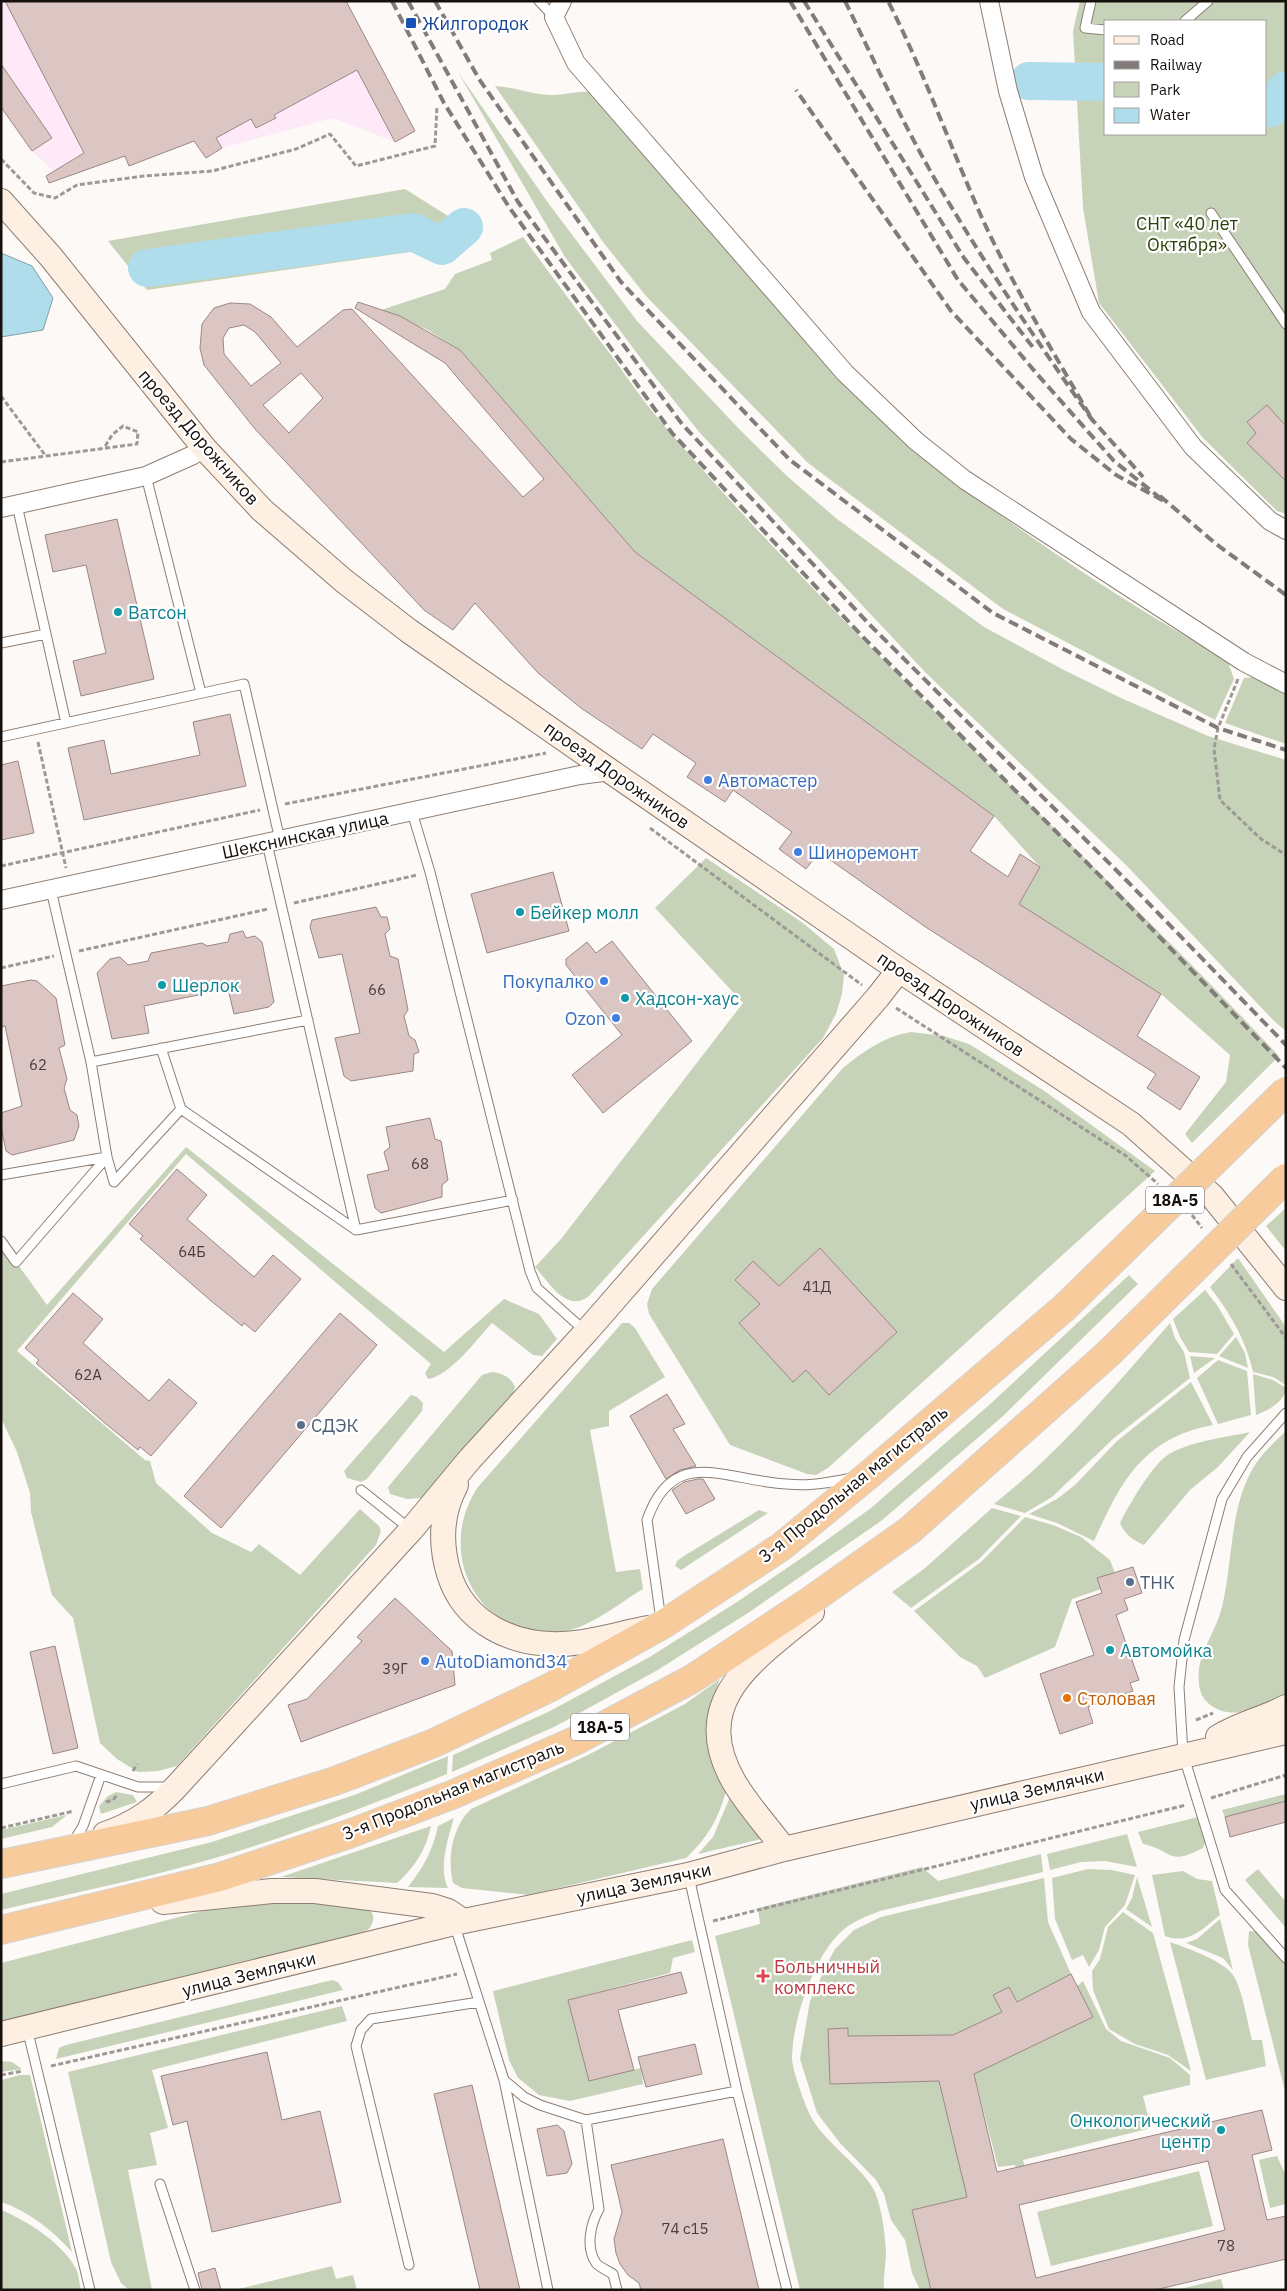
<svg xmlns="http://www.w3.org/2000/svg" width="1287" height="2291" font-family="'IBM Plex Sans',sans-serif">
	<rect width="100%" height="100%" fill="#fdf9f7"/>
	<path fill="#fee9f8" d="M1,1H346L415,131L395,142L333,118L222,148L206,158L194,141L129,166L124,157L62,179L32,151L1,107Z"/>
	<path fill="#c7d3b9" fill-rule="evenodd" d="M1080,1H1286V514L1277,511L1203,438L1099,303L1083,208L1073,31ZM1106,21H1266V134H1106Z
		M458,72L546,200L637,321L742,432L788,477L837,519L984,627L1064,670L1121,698L1208,736L1286,760V1031L1274,1021L1127,866L925,672L700,433L651,372L565,257Z
		M495,86C515,87 535,96 554,95C566,95 577,91 589,92L628,130L953,480C1040,545 1131,608 1227,659L1234,679L1215,720L1003,609L808,463L646,296L603,242Z
		M405,189L456,221L424,250L147,290L108,241Z
		M523,237C553,278 583,318 614,359C629,380 644,402 661,422C853,647 1077,840 1279,1056L1192,1143L1185,1134L1226,1082L1230,1055L1161,994L1019,904L1040,867L994,816L635,552L460,350L426,329L381,310L445,289L455,274L492,260L490,253Z
		M1253,677L1286,691V744L1225,723L1244,678Z
		M706,858L803,923L834,949L844,975L842,994L836,1014L823,1038L588,1297C565,1312 550,1283 535,1267L561,1239L743,1003L655,908Z
		M911,1032L944,1036L969,1044L1043,1090L1155,1171L828,1468L816,1475L807,1474L730,1445L649,1314L647,1304L652,1289L842,1069C862,1052 885,1036 911,1032Z
		M186,1147L444,1352L504,1299L539,1314L557,1339L542,1356L533,1355L492,1323C476,1340 451,1375 428,1379L425,1373L431,1364L186,1154L17,1351L145,1460L150,1461L156,1483L212,1533L251,1552L259,1544L300,1575L360,1509L379,1526L381,1531L376,1545L177,1766L158,1771L138,1772L117,1759L100,1743L73,1618L52,1595L31,1512L30,1493L17,1452L1,1418V1241L47,1305Z
		M1286,1208V1251L1266,1226Z
		M1238,1258L1286,1327V1385L1273,1377L1253,1372C1246,1340 1230,1313 1210,1287Z
		M1129,1275L1138,1284L1002,1417L881,1521L748,1613L656,1671L554,1727L452,1772L453,1755L548,1712L648,1658L737,1602L806,1555L871,1508L988,1406Z
		M1205,1290L1217,1305L1234,1334L1217,1354L1189,1352L1180,1337L1173,1319Z
		M622,1323H629L635,1328L665,1377L609,1411V1426L590,1430L616,1572L640,1569L643,1589C621,1602 590,1627 566,1631C480,1645 433,1554 478,1487Z
		M1170,1323L1175,1338L1184,1352L1190,1378L1114,1438L1052,1497L1025,1513L994,1504C1060,1452 1115,1386 1170,1323Z
		M1236,1337L1245,1353L1248,1368L1219,1356Z
		M1190,1356L1215,1358L1194,1373Z
		M1218,1360L1247,1371L1251,1415L1218,1424L1197,1378Z
		M492,1372C503,1374 510,1376 515,1387L513,1394L422,1498L407,1499L390,1494L388,1487L482,1375Z
		M1253,1374L1273,1380L1286,1388C1284,1403 1268,1410 1256,1415Z
		M1191,1382L1213,1425C1143,1438 1121,1481 1094,1541L1057,1523L1029,1514L1057,1499L1075,1485L1117,1441Z
		M411,1395L417,1397L423,1403L422,1411L367,1479L361,1482L347,1478L344,1471Z
		M1286,1431V1697C1261,1707 1231,1723 1208,1703C1198,1694 1198,1680 1199,1668C1203,1646 1217,1628 1222,1607C1232,1567 1230,1515 1248,1478C1256,1459 1271,1445 1286,1431Z
		M1250,1432L1218,1467L1190,1490L1144,1545C1133,1540 1125,1535 1120,1523C1129,1505 1150,1469 1165,1457C1185,1442 1226,1437 1250,1432Z
		M992,1508L1021,1516L979,1559L911,1608L892,1592L924,1569Z
		M759,1510L768,1513L681,1570L675,1566L677,1561L684,1556Z
		M1025,1517L1053,1525L1081,1537L1110,1560L1119,1583L1072,1599L1055,1647L985,1678L977,1666L960,1657L914,1611L981,1562Z
		M720,1679C704,1718 704,1754 726,1791C719,1818 707,1839 686,1858L529,1895L462,1888L453,1883C447,1858 452,1827 471,1809L586,1756L685,1704Z
		M448,1756L447,1774C370,1805 294,1835 215,1858C145,1879 72,1893 1,1910V1894L212,1842L357,1794Z
		M116,1792L133,1795L137,1802L101,1814L99,1806L108,1796Z
		M1286,1794V1801L1225,1817L1222,1810Z
		M730,1797L770,1837L698,1854L713,1837Z
		M67,1815L52,1827L1,1839V1830Z
		M1198,1817L1205,1843L1203,1848C1167,1867 1173,1850 1143,1844L1138,1832Z
		M454,1818C448,1838 438,1869 448,1888L408,1887C423,1868 433,1850 438,1826Z
		M431,1826C426,1850 414,1868 397,1883L281,1877Z
		M1127,1834L1137,1867L1105,1861L1081,1862L1050,1870L1047,1854Z
		M1041,1854L1043,1872L880,1911C867,1916 854,1921 843,1930C814,1955 792,2021 792,2059C793,2072 805,2105 811,2117C826,2144 864,2168 875,2192C882,2209 885,2233 886,2252C886,2264 883,2277 884,2290H800L715,1936L760,1924L758,1908L922,1867L938,1881Z
		M1088,1869L1112,1870L1135,1875L1125,1905L1105,1927L1099,1950L1089,1967L1083,1955L1072,1960L1055,1919L1052,1878Z
		M1258,1869L1286,1902V1928L1245,1880Z
		M1183,1871L1197,1879L1212,1881L1220,1915C1202,1929 1189,1945 1165,1936L1152,1875Z
		M1137,1877L1152,1927L1126,1909L1132,1898Z
		M1044,1878L1048,1922L1071,1974L1017,2002L1009,1987L994,1995L1002,2012L953,2035L848,2036V2028L828,2029L830,2084L939,2081L967,2197L912,2210L931,2290H920L912,2273L905,2240L891,2220L884,2194L876,2180L840,2143L817,2113L800,2059L810,2001L829,1960L835,1949L854,1930L881,1917Z
		M245,1900L360,1904C373,1909 378,1918 368,1930L359,1933L1,2022V1963Z
		M1123,1912L1153,1933L1191,2071L1168,2055L1135,2044L1109,2029L1093,1990L1092,1971L1100,1959L1108,1927Z
		M1220,1919L1233,1970L1223,1958L1186,1943L1197,1939Z
		M1249,1931L1263,1932L1286,1957V2095L1248,1945Z
		M692,1940L695,1952L673,1958L670,1973L568,2000L589,2081L641,2068L643,2084L570,2101L539,2095L518,2078L509,2060L493,1991Z
		M1170,1942C1187,1948 1229,1962 1236,1980C1244,1998 1247,2021 1252,2040H1262L1266,2066L1206,2080Z
		M332,1980L338,1982L343,1990L56,2059L59,2048L66,2045Z
		M1083,1981L1106,2029L1121,2041L1170,2058L1190,2075V2085L1143,2096L1151,2128L1023,2160L1028,2179L1019,2180L1015,2165L998,2167L974,2074Z
		M342,2006L347,2021L152,2070L168,2128L150,2133L157,2165L128,2170L152,2290H129L121,2283L111,2262L68,2072Z
		M1,2061L12,2062L22,2069L1,2072Z
		M20,2075H30L72,2252C52,2230 30,2212 1,2202V2080Z
		M1277,2156L1286,2176V2204L1270,2208L1259,2160Z
		M1199,2171L1213,2226L1051,2266L1037,2212Z
		M1,2210C26,2220 62,2243 75,2267C79,2273 79,2283 81,2290H1Z
		M332,2266L336,2279L353,2275L357,2290H235Z
		M1221,2279L1224,2290H1176Z"/>
	<path fill="#afddeb" stroke="#81a0a8" d="M1,253L32,266L53,298L43,330L1,337Z"/>
	<g fill="none" stroke-linecap="round" stroke-linejoin="round">
		<path stroke="#afddeb" stroke-width="38" d="M1029,81L1106,82
			M1266,106L1271,108L1286,90
			M147,268L413,232L442,246L464,227"/>
	</g>
	<path fill="#dcc6c4" stroke="#9b8784" fill-rule="evenodd" d="M5,1H346L415,131L395,142L357,70L274,115L276,118L256,128L251,119L216,138L222,148L206,158L194,141L129,166L125,156L49,183L46,176L84,153Z
		M1,64L52,138L32,151L1,107Z
		M358,302L400,316L460,350L635,552L994,816L970,851L1008,877L1020,854L1040,867L1019,904L1161,994L1137,1036L1200,1077L1180,1110L1147,1088L1156,1074L927,928L819,852L806,869L779,849L792,832L733,790L725,802L687,777L696,763L653,734L642,749L581,708L538,673L475,603L453,630L424,610L255,429L204,365L200,348L202,324L214,308L230,303L250,304L271,317L297,347L343,310L352,309L523,497L544,479L445,363L355,308ZM244,325L255,332L281,363L251,386L224,354L223,338L229,328ZM301,373L323,398L289,433L263,405Z
		M1267,405L1286,426V481L1247,443L1256,433L1247,422Z
		M117,519L154,679L81,696L73,661L106,653L86,565L53,572L45,535Z
		M230,714L246,786L84,820L68,748L104,740L111,774L200,755L193,722Z
		M18,761L34,833L1,840V765Z
		M553,872L569,931L487,953L471,894Z
		M376,907L381,917H387L390,929L385,934L390,956L398,959L408,1010L404,1016L409,1036L415,1040L419,1052L414,1054L413,1071L351,1081L344,1076L335,1038L360,1033L342,954L319,958L310,927L312,920Z
		M243,931L246,938L255,936L262,942L274,1002L269,1007L234,1014L228,989L144,1006L149,1033L112,1039L97,973L110,959L120,957L128,965L148,961L151,953L202,943L207,946L228,942L230,934Z
		M612,941L692,1041L603,1113L572,1075L622,1035L566,965V959L587,942L596,953Z
		M31,980L37,981L56,998L65,1045L59,1048L67,1079L64,1088L70,1110L77,1115L79,1126L74,1140L12,1155L6,1151L1,1127V1113L22,1106L5,1026L1,1027V986Z
		M430,1118L435,1139L441,1141L448,1180L442,1185V1197L381,1213L375,1208L367,1175L389,1170L384,1152L390,1147L386,1127Z
		M177,1169L207,1195L187,1219L254,1277L273,1255L301,1279L255,1332L244,1323L242,1326L210,1300L140,1239L143,1236L129,1224Z
		M820,1248L897,1332L829,1395L806,1370L793,1382L739,1323L760,1304L735,1280L753,1261L779,1286Z
		M73,1293L103,1319L83,1343L149,1401L169,1379L197,1403L151,1456L140,1447L138,1450L106,1424L36,1363L39,1360L25,1348Z
		M340,1313L377,1345L221,1528L184,1496Z
		M667,1394L685,1424L673,1429L696,1466L680,1470L666,1479L630,1416Z
		M698,1479H703L715,1499L686,1514L672,1490L684,1482Z
		M1133,1567L1142,1593L1124,1599L1128,1610L1116,1615L1139,1680L1130,1683L1133,1691L1088,1707L1093,1723L1060,1734L1040,1674L1094,1655L1076,1602L1102,1593L1097,1578Z
		M395,1598L452,1651L455,1685L301,1742L288,1705L307,1699L362,1641L357,1637Z
		M55,1646L78,1748L53,1754L30,1652Z
		M1286,1801V1822L1230,1837L1225,1817Z
		M681,1972L687,1993L618,2010L634,2070L589,2081L568,2000Z
		M1071,1974L1093,2017L974,2074L997,2172L1262,2110L1272,2150L1252,2155L1267,2220L1286,2216V2259L1155,2290H931L912,2210L967,2197L939,2081L830,2084L828,2029L848,2028V2036L953,2035L1002,2012L993,1995L1009,1987L1017,2002ZM1208,2161L1225,2230L1036,2278L1019,2205Z
		M695,2044L702,2074L646,2087L638,2057Z
		M267,2052L282,2120L320,2111L341,2202L212,2232L187,2121L173,2125L161,2076Z
		M472,2085L520,2290H480L434,2094Z
		M557,2125L564,2131L572,2164L567,2173L547,2176L537,2129Z
		M723,2139L759,2290H641L639,2283L628,2275L620,2264L616,2253L614,2239L622,2212L611,2165Z
		M215,2268L221,2290H202L198,2273Z"/>
	<g fill="none" stroke-linecap="round" stroke-linejoin="round">
		<defs>
			<path id="lane" d="M539,1L554,17
				M1091,1L1085,28L1106,30
				M1185,21L1208,1
				M1211,213L1286,324
				M146,476L201,693
				M17,505L66,723
				M1,643L46,634
				M1,737L244,684L280,840
				M412,812L430,872L530,1271L537,1288L585,1331
				M267,843L356,1230L513,1200
				M51,890L91,1062L308,1020
				M161,1048L181,1109
				M107,1157L114,1182L181,1109L356,1230
				M1,1175L107,1157L91,1062
				M1,1241L16,1262L107,1157
				M1286,1413L1247,1457L1222,1499L1184,1640L1179,1687L1183,1754L1225,1890L1286,1958
				M361,1490L410,1529
				M661,1620L647,1520C671,1451 716,1475 768,1482C802,1487 819,1485 852,1478
				M1,1784L76,1766L138,1787H170
				M72,1844L83,1826L101,1775
				M689,1877L737,2091L787,2290
				M454,1923L504,2080L524,2097L540,2105L586,2120L737,2091
				M27,2028L90,2290
				M504,2080L548,2290
				M586,2120L599,2209C591,2223 585,2247 596,2263C599,2267 608,2271 613,2274L617,2290
				M160,2184L195,2290
				M409,2265L356,2046L361,2030L371,2019L479,2002"/>
			<path id="street" d="M562,1L554,17L576,63L845,373L916,441L965,480L1244,662L1286,684
				M989,1L1008,91L1034,177L1091,312L1193,447L1270,521L1286,530
				M1,508L146,476L193,455L204,447
				M1,900L580,775L610,771"/>
			<path id="secondary" d="M1,201L51,257L205,449L262,510L344,581L409,631L610,771L899,970L1131,1124L1212,1196L1286,1288
				M456,1485C441,1513 440,1544 449,1574C464,1623 513,1646 562,1644C591,1643 621,1633 648,1628
				M1218,1737C1239,1724 1263,1719 1286,1707
				M105,1834C135,1824 155,1809 176,1787L411,1530L470,1459L586,1332L878,997L899,970
				M784,1849C768,1827 748,1806 734,1782C687,1700 756,1659 812,1612
				M163,1902L272,1891H315L432,1906L448,1911L463,1921
				M1,2034L454,1923L688,1875L784,1849L1286,1732"/>
			<path id="highway" d="M1,1864L208,1821L335,1781L434,1743L551,1687L662,1625L781,1547L871,1473L1064,1308
				M1,1930L220,1877L349,1834L454,1794L577,1740L692,1679L810,1601L910,1530L1109,1353"/>
		</defs>
		<use href="#lane" stroke="#8d7e73" stroke-width="11"/>
		<use href="#street" stroke="#8d7e73" stroke-width="20"/>
		<use href="#secondary" stroke="#8d7e73" stroke-width="26"/>
		<use href="#highway" stroke="#d5d4d3" stroke-width="30"/>
		<path stroke="#9e9997" stroke-width="3" stroke-dasharray="5 2.5" stroke-linecap="butt" d="M1,159L34,193L55,198L77,185L144,176L212,171L296,149L330,134L356,166L435,146L437,106
			M1,396L45,455
			M1,462L137,444L138,432L123,426L112,435L104,448
			M1238,679L1218,728L1214,749L1220,800L1261,839L1286,855
			M38,742L66,868
			M285,804L546,753
			M650,828L862,985
			M1,866L260,810
			M294,903L417,875
			M79,951L268,909
			M1,968L54,956
			M896,1008L1126,1156L1158,1184
			M1192,1215L1202,1228
			M1231,1264L1286,1338
			M1196,1720L1213,1713
			M133,1771L137,1764
			M1211,1798L1286,1775
			M106,1802L113,1800L117,1795
			M1,1828L74,1811
			M713,1921L1186,1805
			M51,2066L457,1974
			M1,2075L23,2071"/>
		<use href="#lane" stroke="#fff" stroke-width="9"/>
		<use href="#street" stroke="#fff" stroke-width="18"/>
		<use href="#secondary" stroke="#fdefe1" stroke-width="24"/>
		<use href="#highway" stroke="#f7cb9c" stroke-width="28"/>
		<path stroke="#817c79" stroke-width="4" stroke-dasharray="10 5" stroke-linecap="butt" d="M392,1L444,103L509,207L672,433L862,636L1117,893L1286,1068
			M408,1L518,202L682,424L870,625L1127,881L1286,1045
			M435,1L479,79L621,282L790,460L993,613L1218,728L1286,750
			M790,1L958,280L1037,374L1114,461L1164,501L1116,475L1071,439L951,311L796,90
			M804,1L964,258L1035,350
			M845,1C878,69 910,139 949,203C994,278 1043,350 1093,421C1055,355 1014,288 982,218C950,146 924,72 888,1
			M1089,416L1143,477
			M1160,496L1216,544L1286,595"/>
		<defs>
			<path id="highway-bridge" d="M1064,1308L1286,1091
				M1109,1353L1286,1178"/>
		</defs>
		<use href="#highway-bridge" stroke="#d5d4d3" stroke-width="30" stroke-linecap="butt"/>
		<use href="#highway-bridge" stroke="#f7cb9c" stroke-width="28"/>
	</g>
	<rect fill="#1a4fb4" stroke="#fff" stroke-width="2" x="405" y="17" width="12" height="12" rx="2.5"/>
	<g fill="#0f9aa8" stroke="#fff" stroke-width="2">
		<circle cx="118" cy="612" r="5"/>
		<circle cx="520" cy="912" r="5"/>
		<circle cx="162" cy="985" r="5"/>
		<circle cx="625" cy="998" r="5"/>
		<circle cx="1110" cy="1650" r="5"/>
		<circle cx="1221" cy="2130" r="5"/>
	</g>
	<g fill="#3f7fe0" stroke="#fff" stroke-width="2">
		<circle cx="708" cy="780" r="5"/>
		<circle cx="798" cy="852" r="5"/>
		<circle cx="604" cy="981" r="5"/>
		<circle cx="616" cy="1018" r="5"/>
		<circle cx="425" cy="1661" r="5"/>
	</g>
	<g fill="#5c6f8a" stroke="#fff" stroke-width="2">
		<circle cx="301" cy="1425" r="5"/>
		<circle cx="1130" cy="1582" r="5"/>
	</g>
	<circle fill="#e8710a" stroke="#fff" stroke-width="2" cx="1067" cy="1698" r="5"/>
	<path fill="#e0444e" stroke="#fff" stroke-width="2" d="M760.5 1968.5h5v5h5v5h-5v5h-5v-5h-5v-5h5z"/>
	<g text-anchor="middle" dominant-baseline="central" stroke-width="4.5" stroke-linejoin="round" paint-order="stroke">
		<g font-size="15" fill="#483e3b">
			<text x="377" y="989">66</text>
			<text x="38" y="1064">62</text>
			<text x="420" y="1163">68</text>
			<text x="192" y="1251">64Б</text>
			<text x="817" y="1286">41Д</text>
			<text x="88" y="1374">62А</text>
			<text x="395" y="1668">39Г</text>
			<text x="685" y="2228">74 с15</text>
			<text x="1226" y="2245">78</text>
		</g>
		<g fill="#fff" stroke="#5d5856" stroke-width="1">
			<rect x="1146" y="1186.5" width="58" height="27" rx="4"/>
			<rect x="571" y="1713.5" width="58" height="27" rx="4"/>
		</g>
		<g font-size="16" font-weight="bold" fill="#17110d">
			<text x="1175" y="1200">18А-5</text>
			<text x="600" y="1727">18А-5</text>
		</g>
		<g font-size="18" fill="#164399" stroke="#fff" text-anchor="start">
			<text x="422" y="23">Жилгородок</text>
		</g>
		<g font-size="18" fill="#2e4109" stroke="#fff">
			<text x="1187" y="223">СНТ «40 лет<tspan x="1187" dy="21">Октября»</tspan></text>
		</g>
		<g font-size="18" fill="#17110d" stroke="#fff">
			<text transform="translate(199 437) rotate(49)">проезд Дорожников</text>
			<text transform="translate(617 775) rotate(35)">проезд Дорожников</text>
			<text transform="translate(305 835) rotate(-12)">Шекснинская улица</text>
			<text transform="translate(951 1004) rotate(34)">проезд Дорожников</text>
			<text transform="translate(853 1484) rotate(-39)">3-я Продольная магистраль</text>
			<text transform="translate(1037 1789) rotate(-13)">улица Землячки</text>
			<text transform="translate(453 1790) rotate(-22)">3-я Продольная магистраль</text>
			<text transform="translate(644 1883) rotate(-12)">улица Землячки</text>
			<text transform="translate(249 1974) rotate(-14)">улица Землячки</text>
		</g>
		<g font-size="18" fill="#0d838f" stroke="#fff" text-anchor="start">
			<text x="128" y="612">Ватсон</text>
			<text x="530" y="912">Бейкер молл</text>
			<text x="172" y="985">Шерлок</text>
			<text x="635" y="998">Хадсон-хаус</text>
			<text x="1120" y="1650">Автомойка</text>
			<text x="1211" y="2120" text-anchor="end">Онкологический<tspan x="1211" dy="21">центр</tspan></text>
		</g>
		<g font-size="18" fill="#366cbe" stroke="#fff" text-anchor="start">
			<text x="718" y="780">Автомастер</text>
			<text x="808" y="852">Шиноремонт</text>
			<text x="594" y="981" text-anchor="end">Покупалко</text>
			<text x="606" y="1018" text-anchor="end">Ozon</text>
			<text x="435" y="1661">AutoDiamond34</text>
		</g>
		<g font-size="18" fill="#4e5e75" stroke="#fff" text-anchor="start">
			<text x="311" y="1425">СДЭК</text>
			<text x="1140" y="1582">ТНК</text>
		</g>
		<g font-size="18" fill="#c56008" stroke="#fff" text-anchor="start">
			<text x="1077" y="1698">Столовая</text>
		</g>
		<g font-size="18" fill="#be3a42" stroke="#fff" text-anchor="start">
			<text x="774" y="1966">Больничный<tspan x="774" dy="21">комплекс</tspan></text>
		</g>
	</g>
	<rect width="1287" height="2291" fill="none" stroke="#17110d" stroke-width="5"/>
	<rect x="1104" y="20" width="162" height="115" fill="#ffffff" stroke="#a2a09e"/>
	<rect x="1114" y="36" width="25" height="8" fill="#fdefe1" stroke="#a2a09e"/>
	<text x="1150" y="45" font-size="15" fill="#17110d">Road</text>
	<rect x="1114" y="61" width="25" height="8" fill="#817c79" stroke="#a2a09e"/>
	<text x="1150" y="70" font-size="15" fill="#17110d">Railway</text>
	<rect x="1114" y="82" width="25" height="15" fill="#c7d3b9" stroke="#a2a09e"/>
	<text x="1150" y="95" font-size="15" fill="#17110d">Park</text>
	<rect x="1114" y="108" width="25" height="15" fill="#afddeb" stroke="#a2a09e"/>
	<text x="1150" y="120" font-size="15" fill="#17110d">Water</text>
</svg>
